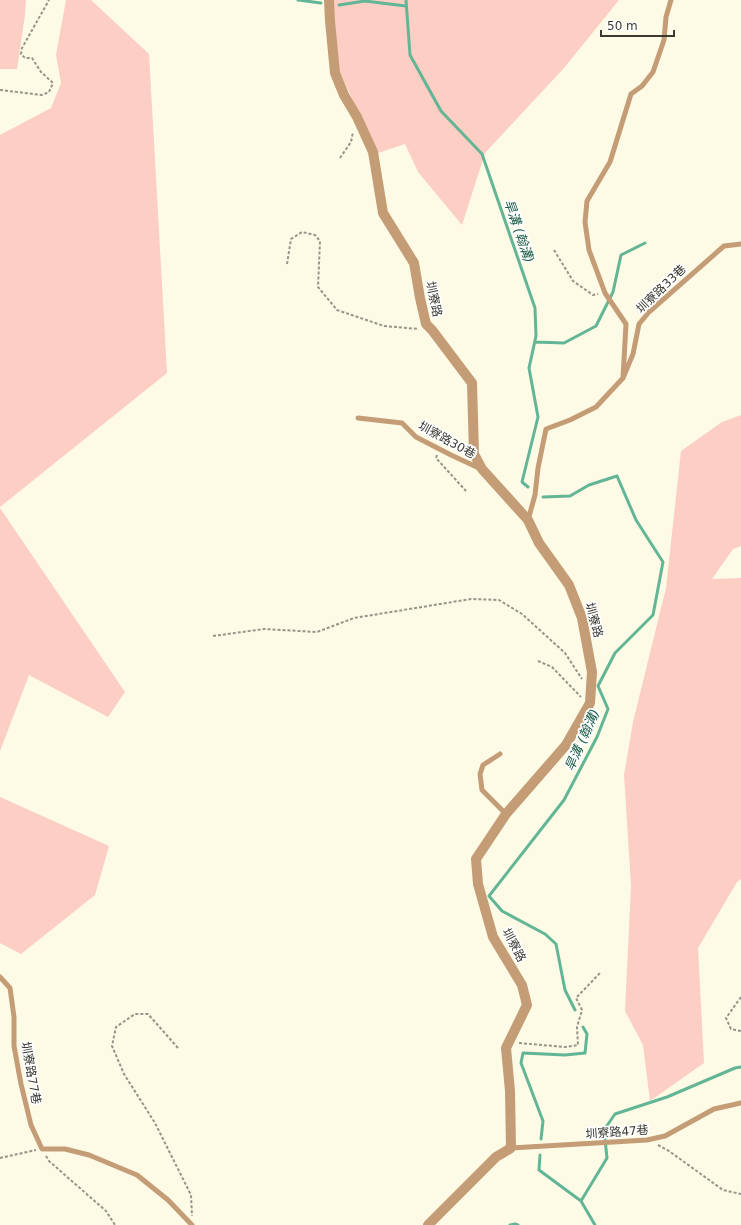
<svg xmlns="http://www.w3.org/2000/svg" width="741" height="1225" font-family="'DejaVu Sans','Noto Sans TC',sans-serif">
	<rect width="100%" height="100%" fill="#fdfae6"/>
	<path fill="#fccec4" d="M0,0H26L25,15L17,69H0Z
		M66,0H91L149,54L167,373L0,507V135L51,108L61,83L56,55Z
		M334,0H619L564,68L485,153L462,225L418,172L405,144L378,153L339,71L333,9Z
		M741,415V546L733,549L712,579L741,578V879L737,882L698,948L704,1063L650,1101L643,1045L625,1011L631,886L624,775L633,722L666,588L681,451L722,422Z
		M0,508L125,692L108,717L29,675L0,751Z
		M0,797L109,846L95,895L21,954L0,943Z"/>
	<g fill="none" stroke-linecap="round" stroke-linejoin="round">
		<path stroke="#62b695" stroke-width="3" d="M298,0L321,3
			M406,0L410,55L441,111L482,154L535,308L536,336L529,368L538,417L522,482L528,487
			M339,5L365,1L406,6
			M535,342L564,343L596,326L613,292L621,255L645,243
			M543,497L570,496L589,485L617,476L636,520L663,562L653,615L615,653L598,686L608,709L597,737L564,800L489,896L502,911L545,934L556,944L565,990L575,1010
			M541,1139L543,1121L521,1063L523,1053L565,1055L585,1053L587,1034L583,1027
			M540,1155L539,1170L581,1201L595,1225
			M581,1201L607,1158L604,1130L615,1114L667,1097L735,1068L741,1067
			M510,1225L515,1224L518,1225"/>
		<path stroke="#979587" stroke-width="2" stroke-dasharray="3 2" stroke-linecap="butt" d="M0,90L42,95L49,92L53,83L41,72L32,58H25L21,54L22,48L49,0
			M340,158L351,142L353,132
			M554,250L573,281L593,295L598,294
			M287,264L291,239L302,232L315,235L320,241L318,287L337,310L384,326L419,329
			M437,455L436,458L466,491
			M213,636L264,629L317,632L354,618L471,599L499,600L522,614L565,653L582,679
			M538,661L552,667L581,697
			M741,997L726,1018L731,1029L741,1031
			M519,1043L565,1047L578,1045L577,1027L582,1010L576,998L600,973
			M178,1048L148,1014H135L116,1027L112,1046L124,1074L155,1123L191,1195L192,1216
			M658,1145L669,1151L723,1190L741,1194
			M46,1156L49,1161L106,1211L115,1225
			M0,1158L36,1150"/>
		<path stroke="#c49d76" stroke-width="5" d="M623,378L626,324L605,293L589,250L585,222L587,201L610,162L631,94L642,86L653,72L664,40L666,17L671,0
			M358,418L402,423L416,437L451,455L481,469
			M528,520L535,495L538,468L546,429L570,420L596,407L623,378L633,354L639,324L649,312L724,246L741,244
			M500,754L483,765L480,774L482,790L506,814
			M0,977L10,988L14,1017V1046L21,1084L31,1125L42,1149H65L89,1155L137,1175L168,1200L192,1225
			M511,1148L647,1140L665,1136L714,1109L741,1103"/>
		<path stroke="#c49d76" stroke-width="10" d="M329,0L330,21L335,73L344,95L357,117L373,152L383,213L414,263L420,298L426,324L432,330L472,383L474,454L482,469L528,520L539,543L569,585L582,618L592,672L590,703L566,745L506,814L476,859L478,884L493,937L522,985L527,1005L506,1048L510,1091L511,1148L496,1157L428,1225"/>
	</g>
	<g text-anchor="middle" dominant-baseline="central" stroke-width="3.5" stroke-linejoin="round" paint-order="stroke">
		<g font-size="12" fill="#3b3a32" stroke="#fff">
			<text transform="translate(661 289) rotate(-44)">圳寮路33巷</text>
			<text transform="translate(434 299) rotate(78)">圳寮路</text>
			<text transform="translate(447 440) rotate(29)">圳寮路30巷</text>
			<text transform="translate(594 620) rotate(75)">圳寮路</text>
			<text transform="translate(514 945) rotate(62)">圳寮路</text>
			<text transform="translate(31 1073) rotate(80)">圳寮路77巷</text>
			<text transform="translate(617 1132) rotate(-4)">圳寮路47巷</text>
		</g>
		<g font-size="13" font-style="italic" fill="#20604a" stroke="#fff">
			<text transform="translate(519 231) rotate(71)">旱溝 (翰溝)</text>
			<text transform="translate(582 740) rotate(-66)">旱溝 (翰溝)</text>
		</g>
	</g>
	<path d="M601 30v6h73v-6" fill="none" stroke="#3b3a32" stroke-width="2"/>
	<text x="607" y="30" font-size="12" fill="#3b3a32" stroke="#ffffff" stroke-width="3" paint-order="stroke">50 m</text>
</svg>
